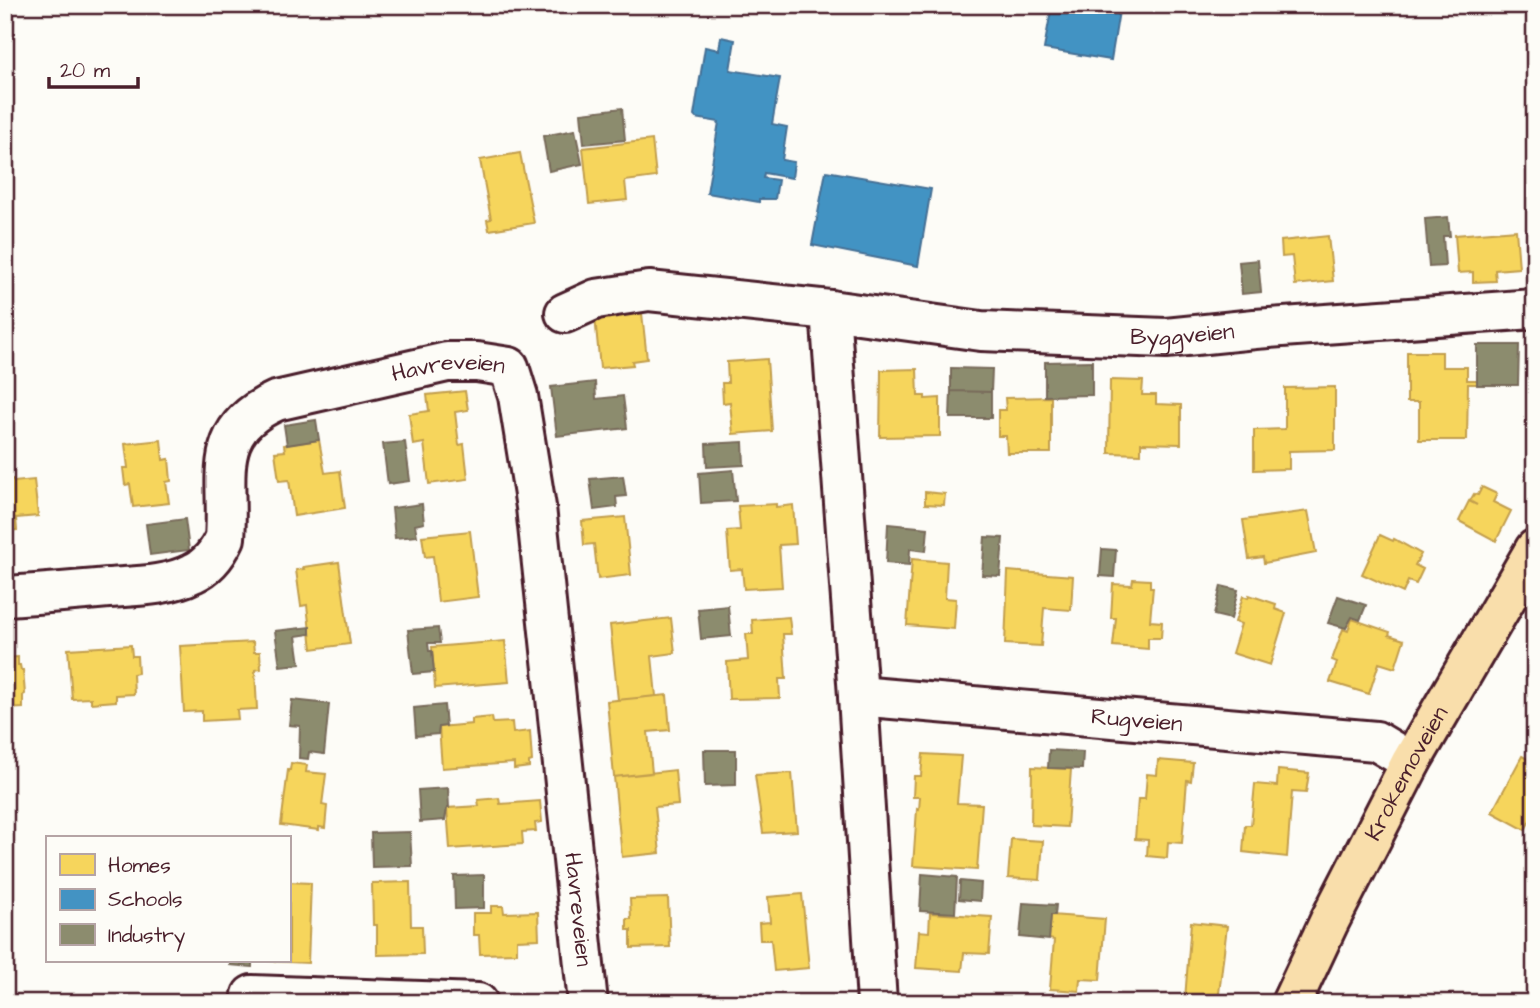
<svg xmlns="http://www.w3.org/2000/svg" width="1540" height="1008" font-family="'Architects Daughter',sans-serif">
	<rect width="100%" height="100%" fill="#fdfcf7"/>
	<filter id="ink" filterUnits="userSpaceOnUse"><feTurbulence type="fractalNoise" baseFrequency=".0143" numOctaves="2"/><feDisplacementMap in="SourceGraphic" scale="14" xChannelSelector="R" yChannelSelector="G"/><feConvolveMatrix kernelMatrix="1 2 1 2 8 2 1 2 1" color-interpolation-filters="sRGB"/></filter>
	<g filter="url(#ink)">
		<path fill="#f6d55c" stroke="#c29e4d" stroke-width="2" d="M652,140L656,177L625,181L627,200L589,204L583,148Z
			M520,153L534,223L489,230L487,220L491,219L480,160Z
			M1516,230L1519,268L1495,270L1496,281L1473,282V272L1458,273L1455,235Z
			M1328,236L1333,281L1295,285L1292,256L1282,257L1281,241Z
			M642,313L647,359L632,361L633,365L600,368L595,317Z
			M1407,352H1442V367H1467V380H1477V384H1468L1467,440H1419V402H1407Z
			M767,359L772,431L733,434L730,402L723,403L722,383H728L727,362Z
			M917,369L918,396H925V399L940,398V436L880,437L881,370Z
			M1110,380L1143,381L1142,395H1156V404L1181,405V444L1141,443V454L1109,453Z
			M1335,387V450L1289,451V469L1254,470V430L1285,429V388Z
			M465,391L468,410L455,412L459,445L464,444L468,479L429,484L424,443L413,445L409,414L429,411L427,395Z
			M1051,397V453H1007L1006,436H998V410H1006L1005,398Z
			M161,440L163,460L169,459L171,481L166,482L169,503L133,507L130,484L125,485L123,468H128L125,444Z
			M319,440L325,473L340,471L345,508L294,516L289,480L279,481L275,452L285,451L284,445Z
			M13,479L14,482L34,480L38,516L16,518L17,530L5,531V480Z
			M1482,487L1497,494L1493,502L1511,511L1496,541L1459,521L1469,501L1477,505L1470,501L1474,494L1478,495Z
			M925,492L945,494L944,505L925,504Z
			M776,504V507L793,505L796,544L779,545L782,587L744,589L742,569L730,570L727,531L740,530L738,506Z
			M1308,511L1316,553L1264,563L1263,557L1249,559L1243,520Z
			M625,517L631,575L598,579L594,544L584,545L582,521Z
			M470,531L478,597L438,602L433,556L425,557L422,536Z
			M1380,535L1393,541L1394,539L1421,554L1415,565L1423,569L1416,584L1408,581L1403,593L1362,574Z
			M912,559L947,562L945,598L956,599L954,629L907,625Z
			M339,562L350,644L312,649L307,605L301,606L296,570L304,569L303,567Z
			M1008,571L1073,576L1071,610L1044,608L1041,646L1005,644Z
			M1133,579L1150,580V587H1153L1150,621L1162,622L1161,638H1148V649L1113,646L1116,618H1111L1113,584L1132,585Z
			M1249,595L1276,604L1275,609L1286,613L1270,665L1232,653L1241,624L1235,622L1243,596L1248,598Z
			M789,617L791,634H783L786,679H779L780,698L729,699L727,662L748,660L746,634H753L752,620Z
			M671,618L675,653L652,656L656,696L618,700L610,625Z
			M1352,619L1390,632L1389,635L1404,640L1395,668L1379,663L1369,694L1330,682L1337,662L1332,660L1343,629L1348,631Z
			M505,641L509,682L435,688L432,647Z
			M253,642L254,652H260L261,669L255,670L257,709L237,710L238,719L202,721V711L184,712L180,646Z
			M131,645L132,656H137L138,673L133,674L134,694L116,695V701L91,703V698L72,699L68,649Z
			M18,657V665H20L21,670H23L25,694L23,695V708L5,709V658Z
			M667,695L670,730L648,732L652,773L614,777L607,701Z
			M492,717L493,723L512,722L513,733L530,731L532,761L529,762V767L514,769V763L442,768L439,727L472,724V719Z
			M923,754L961,756L957,803L982,804L977,870L913,866L917,809L919,810L920,797H913L914,776H921Z
			M1522,756L1535,763V811L1525,830L1492,812Z
			M1158,760L1193,763L1191,781L1187,780L1182,843L1168,842L1167,858L1147,856L1148,840L1135,839L1138,799H1145L1147,774L1157,775Z
			M291,763L307,765L306,772L326,774L322,805L327,806L325,828L319,827V830L281,825L288,770H290Z
			M1032,767L1071,769L1067,827L1031,825Z
			M675,770L678,805L655,807L660,853L622,857L614,777Z
			M1278,770L1309,773L1306,793L1292,792L1287,857L1243,852L1245,825H1251L1255,784L1277,786Z
			M792,773L797,831L763,833L755,775Z
			M499,798L500,804L540,801L542,822L535,823L536,831L522,832L523,844L450,849L447,808L479,806L478,800Z
			M1011,839L1043,841L1040,880L1008,878Z
			M289,882L311,883L308,963L267,961H289Z
			M410,882L411,926H422L423,954L377,955V925H373L372,883Z
			M802,894L809,968L774,971L771,940H760L759,923L770,922L768,897Z
			M668,898L670,947L631,948V930H627V919H631L630,899Z
			M491,906H503L504,913L538,912L539,939L517,940V953L480,954L479,935H473V913H491Z
			M930,913L992,917L989,954L964,953L962,971L916,968L919,931L929,932Z
			M1051,915L1105,919L1100,980L1080,979L1079,991L1050,989L1054,940L1049,939Z
			M1191,922L1227,926L1218,1002L1185,999Z"/>
		<path fill="#4393c3" stroke="#457095" stroke-width="2" d="M1052,5H1120L1111,60L1044,49Z
			M721,37L735,40L730,70L780,78L772,124L787,127L782,160L794,162L792,178L764,173L763,178L778,180L775,199H759V202L707,193L719,122L696,118L694,116L705,47L719,50Z
			M826,171L931,189L918,266L812,245Z"/>
		<path fill="#8c8c6e" stroke="#786b5a" stroke-width="2" d="M622,108L625,140L584,144L581,113Z
			M575,130L582,164L549,171L543,136Z
			M1448,217L1450,236H1443L1445,266L1429,267L1425,219Z
			M1258,260L1261,292L1242,294L1239,262Z
			M1477,345H1519L1518,385H1477Z
			M1092,361V395L1045,396V362Z
			M951,368L992,369L991,392L951,391Z
			M595,382L596,399L623,396L627,428L557,436L551,387Z
			M951,391L991,392V418H950Z
			M316,420L319,440L287,445L284,425Z
			M405,442L410,481L388,484L383,444Z
			M743,442L744,465L707,467L706,444Z
			M733,470L736,501L701,503L699,473Z
			M623,476L626,496L616,497L617,507L594,510L590,479Z
			M422,504L424,523L415,525L417,536L395,538L392,508Z
			M185,519L189,550L150,555L146,524Z
			M888,524L928,528L926,551L910,549L909,565L886,563Z
			M985,537L1003,538L1000,576L982,575Z
			M1102,549L1116,550L1114,577L1100,576Z
			M1221,586L1238,590L1231,619L1214,615Z
			M1338,596L1366,605L1360,620L1352,617L1346,628L1328,623Z
			M728,606L731,636L701,639L698,609Z
			M310,627V634L296,636L300,664L280,666L275,631Z
			M438,628L440,643H428L429,651H432L434,672L413,674L408,630Z
			M292,700L329,704L324,754L309,752L308,759L299,758L300,726L289,725Z
			M444,705L446,726L439,727L438,734L416,736L414,708Z
			M704,750H736V785L705,786Z
			M1049,750L1083,752L1082,769L1048,768Z
			M448,788L449,808H447L445,820L420,822L418,790Z
			M410,832L412,866L372,867L371,833Z
			M922,874L957,877L955,913L920,911Z
			M484,875V908L455,909L454,876Z
			M960,881L981,883L980,901L959,899Z
			M1023,903L1056,905L1055,915H1051L1049,940L1020,937Z
			M230,961H252V967L230,965Z"/>
		<g fill="none" stroke-linecap="round" stroke-linejoin="round">
			<defs>
				<g id="minor">
					<path id="s1" d="M830,310L981,331L1166,338L1255,329L1535,309"/>
					<path d="M565,313L596,299L649,291L830,310L858,696L877,1003"/>
					<path id="s2" d="M5,596C40,594 74,591 108,588C136,586 168,586 193,573C209,566 218,553 225,538C230,479 208,431 276,401L447,362H477L509,367L518,396L536,507L588,1003"/>
					<path id="s3" d="M858,696L1376,741L1411,762"/>
					<path d="M252,995L478,1003"/>
				</g>
				<g id="major">
					<path id="s4" d="M1291,1003L1329,922L1411,762L1535,549"/>
				</g>
			</defs>
			<use href="#minor" stroke="#4a1f2b" stroke-width="44"/>
			<use href="#major" stroke="#4a1f2b" stroke-width="44"/>
			<use href="#minor" stroke="#fdfcf7" stroke-width="38"/>
			<use href="#major" stroke="#f9deab" stroke-width="38"/>
		</g>
	</g>
	<g text-anchor="middle" dominant-baseline="central" stroke-width="7" stroke-linejoin="round" paint-order="stroke">
		<g font-size="23" fill="#4a1f2b" stroke="#fdfcf7">
			<text stroke="none"><textPath href="#s1" startOffset="354">Byggveien</textPath></text>
			<text stroke="none"><textPath href="#s2" startOffset="574">Havreveien</textPath></text>
			<text stroke="none"><textPath href="#s3" startOffset="280">Rugveien</textPath></text>
			<text stroke="none"><textPath href="#s4" startOffset="257">Krokemoveien</textPath></text>
			<text stroke="none"><textPath href="#s2" startOffset="1183">Havreveien</textPath></text>
		</g>
	</g>
	<rect width="1540" height="1008" fill="none" stroke="#fdfcf7" stroke-width="28"/>
	<rect x="14" y="14" width="1512" height="980" fill="none" stroke="#4a1f2b" stroke-width="2.5" filter="url(#ink)"/>
	<rect x="46" y="836" width="245" height="126" fill="#fdfcf7" stroke="#b5a4a5" stroke-width="2"/>
	<rect x="60" y="854" width="35" height="21" fill="#f6d55c" stroke="#b5a4a5" stroke-width="2"/>
	<text x="108" y="872" font-size="21" fill="#4a1f2b">Homes</text>
	<rect x="60" y="889" width="35" height="21" fill="#4393c3" stroke="#b5a4a5" stroke-width="2"/>
	<text x="108" y="906" font-size="21" fill="#4a1f2b">Schools</text>
	<rect x="60" y="924" width="35" height="21" fill="#8c8c6e" stroke="#b5a4a5" stroke-width="2"/>
	<text x="108" y="942" font-size="21" fill="#4a1f2b">Industry</text>
	<path d="M49 77v10h89v-10" fill="none" stroke="#4a1f2b" stroke-width="3.5"/>
	<text x="60" y="77" font-size="21" fill="#4a1f2b" stroke="#fdfcf7" stroke-width="5" paint-order="stroke">20 m</text>
</svg>
